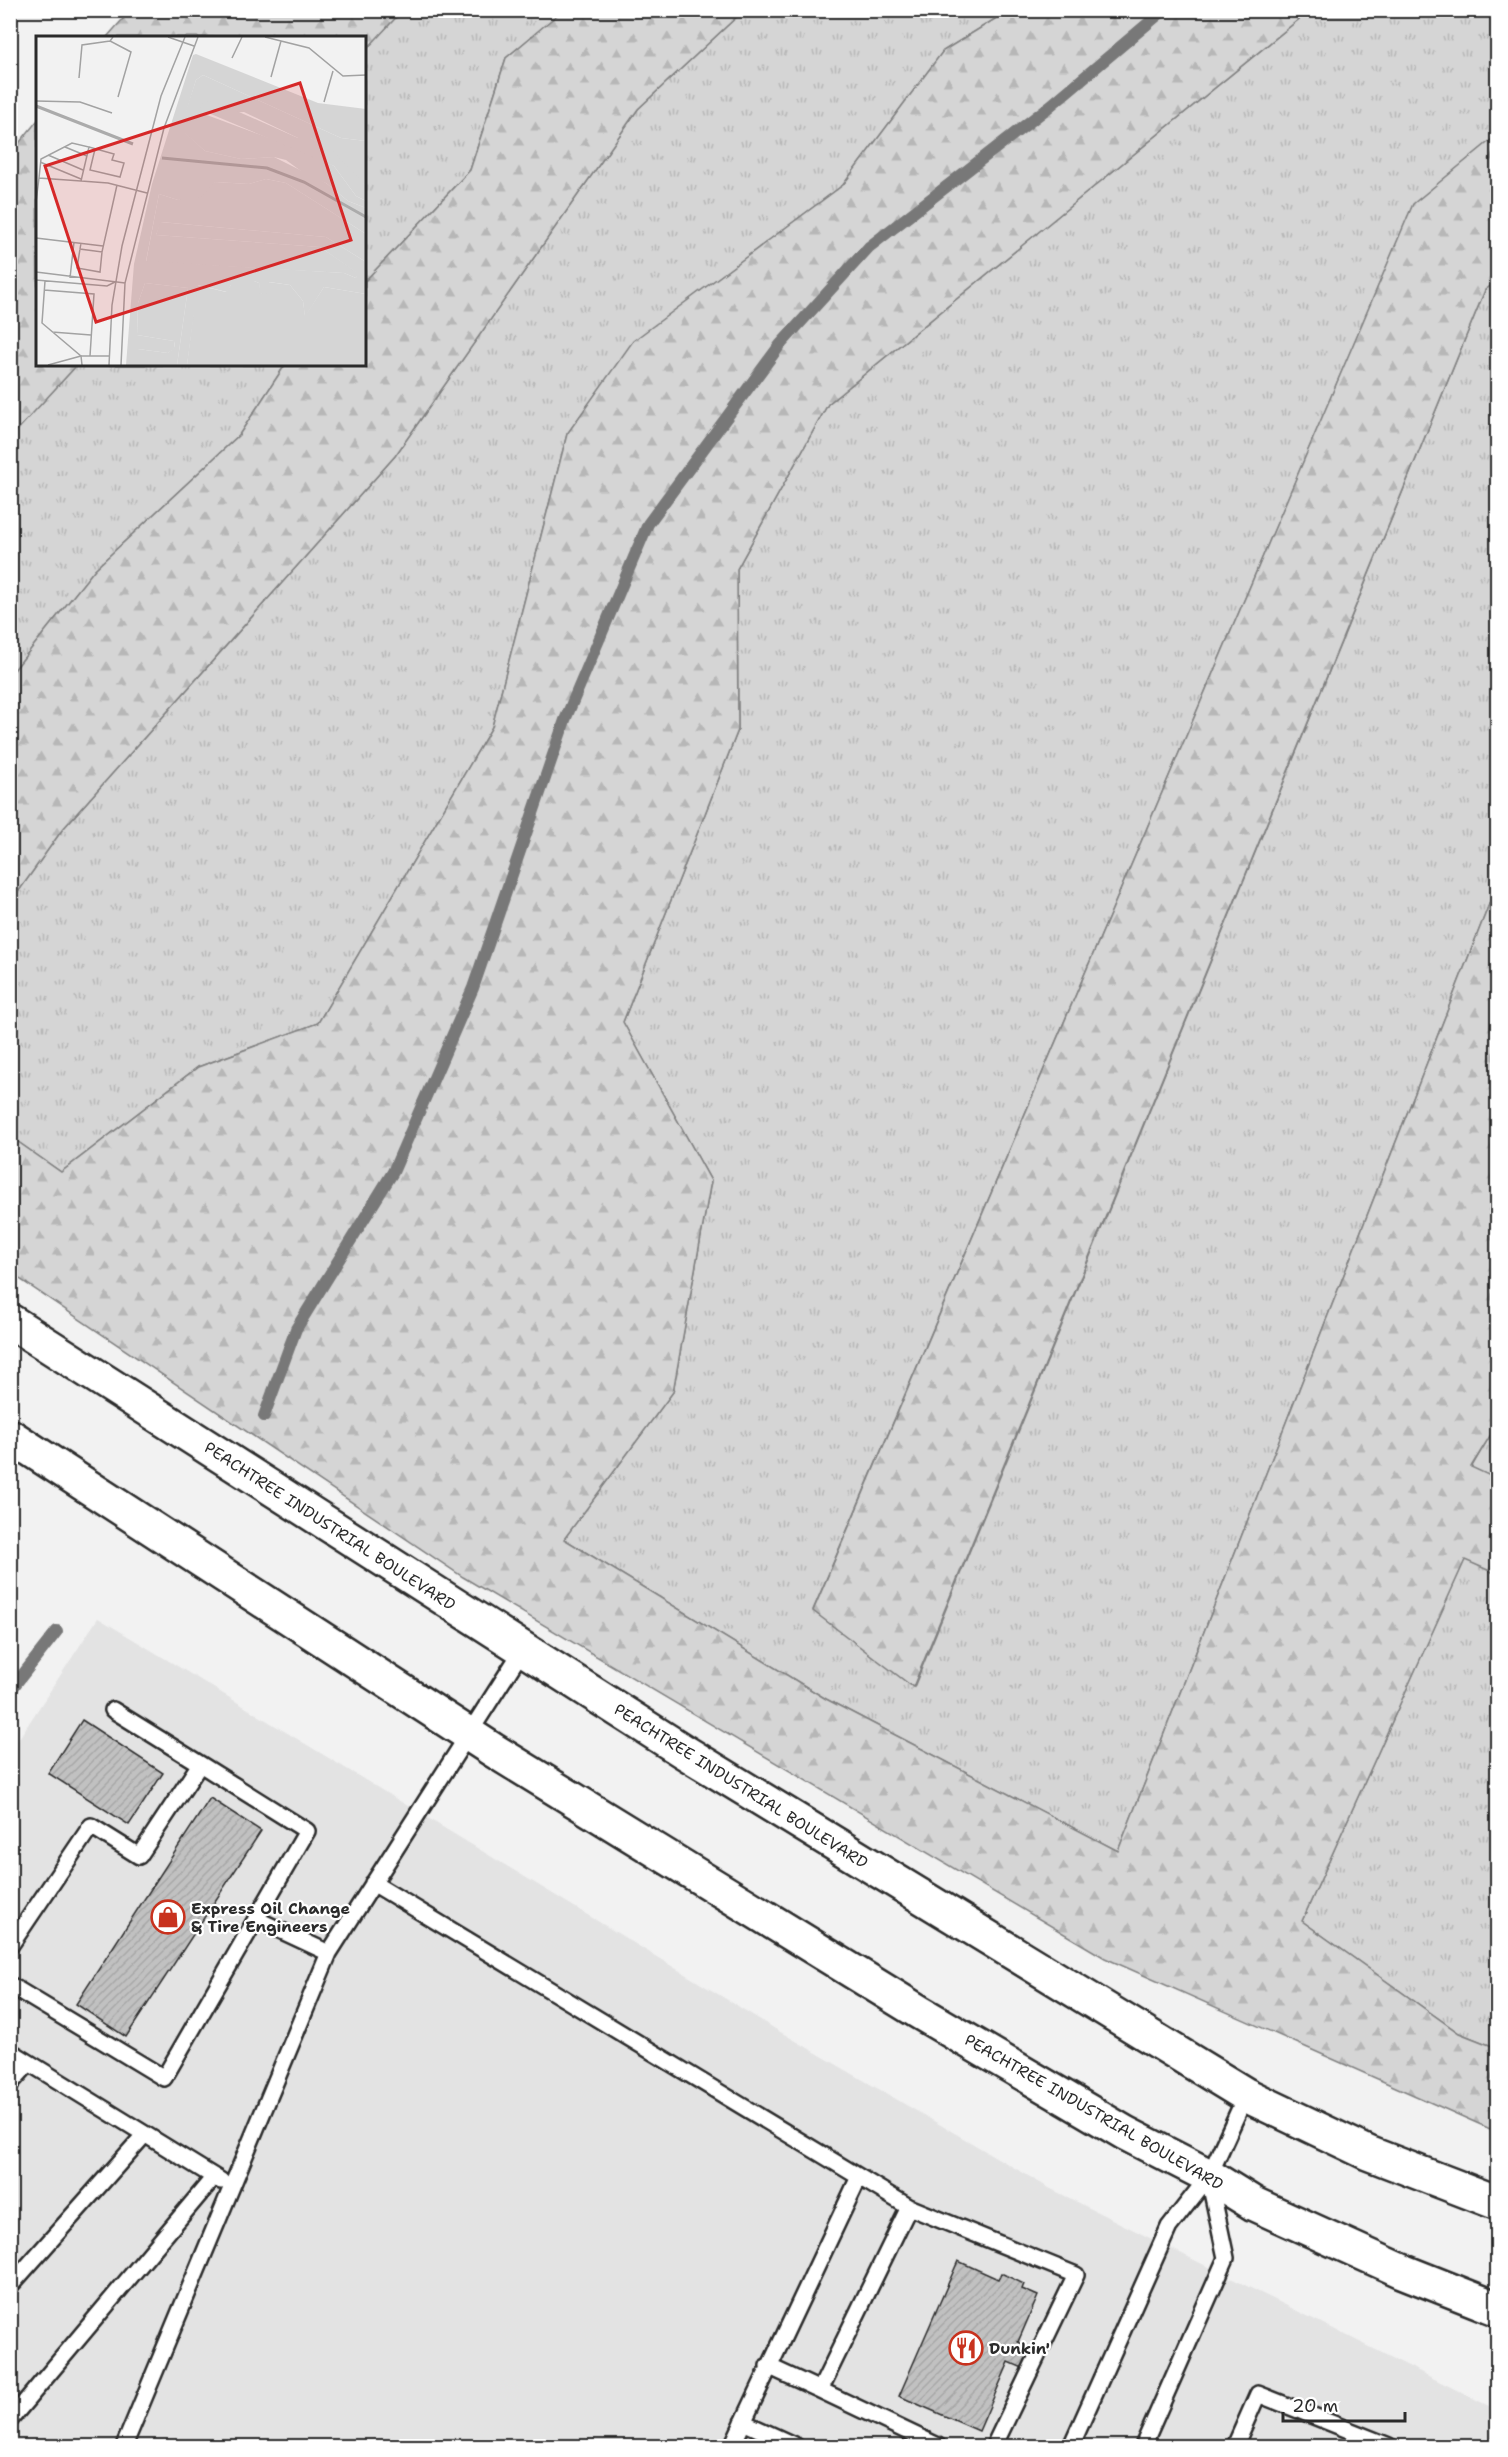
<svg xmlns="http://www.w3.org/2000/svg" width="1508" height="2457" font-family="'Shantell Sans',sans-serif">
	<defs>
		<pattern id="grass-tufts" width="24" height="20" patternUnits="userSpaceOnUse" patternTransform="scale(1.5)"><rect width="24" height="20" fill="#d5d5d5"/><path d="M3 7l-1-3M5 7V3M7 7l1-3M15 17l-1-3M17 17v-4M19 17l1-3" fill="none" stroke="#b7b7b7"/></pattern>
		<pattern id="forest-firs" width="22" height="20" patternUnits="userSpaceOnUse" patternTransform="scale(1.5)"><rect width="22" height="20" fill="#d5d5d5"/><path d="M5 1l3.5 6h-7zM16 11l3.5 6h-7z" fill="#b7b7b7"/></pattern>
		<pattern id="building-hatch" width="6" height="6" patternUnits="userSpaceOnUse" patternTransform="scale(1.5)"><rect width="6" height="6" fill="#c1c1c1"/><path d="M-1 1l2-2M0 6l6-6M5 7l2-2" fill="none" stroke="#a6a6a6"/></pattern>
	</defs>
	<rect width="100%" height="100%" fill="#f2f2f2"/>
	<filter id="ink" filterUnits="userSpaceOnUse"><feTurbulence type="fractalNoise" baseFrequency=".0167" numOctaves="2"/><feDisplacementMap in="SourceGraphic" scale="12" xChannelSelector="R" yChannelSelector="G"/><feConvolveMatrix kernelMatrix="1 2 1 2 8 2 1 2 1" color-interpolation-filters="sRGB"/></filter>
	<g filter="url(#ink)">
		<path fill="#e3e3e3" d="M98,1618L777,2030L1049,2188L1497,2410V2446H11L10,1752Z"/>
		<path fill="url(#grass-tufts)" stroke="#808080" stroke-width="1.5" d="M402,11H563L506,58L470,170L365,281L364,51Z
			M743,11H1008L943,51L843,185L634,341L567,434L492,727L318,1023L198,1067L61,1172L11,1137V902L62,830L395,456L638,109Z
			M1309,11H1497V135L1413,205L813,1610L914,1687L1485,290L1497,281V884L1118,1851L826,1699L564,1539L673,1392L711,1181L623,1022L738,730L737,569L828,404Z
			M77,365H285L239,435L95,569L11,674L10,437Z
			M1497,1423V1479L1471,1468Z
			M1465,1559L1497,1574V2048L1459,2033L1302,1921Z"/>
		<path fill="url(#forest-firs)" stroke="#808080" stroke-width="1.5" d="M563,10L743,11L638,109L395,456L62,830L11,902V674L95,569L239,435L285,365L364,364L365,281L470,170L506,58Z
			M130,11V10L402,11L365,51L364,38L107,37Z
			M1008,11H1309L828,404L737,569L738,730L623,1022L711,1181L673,1392L564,1539L826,1699L1118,1851L1497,884L1498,1423L1471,1467L1497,1479V1574L1465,1560L1302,1921L1459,2033L1497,2048V2132L1105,1958L463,1577L11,1273V1137L61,1172L198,1067L318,1023L492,727L567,434L633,341L843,185L943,51Z
			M37,121L38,364L77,365L11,437V153Z
			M1497,135V281L1485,290L913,1687L813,1611L1413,204Z"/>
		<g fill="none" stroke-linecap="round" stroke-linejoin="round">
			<path stroke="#787878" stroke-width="12" d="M264,1416L296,1329L393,1172L473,988L565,720L648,524L780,345L869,247L1050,106L1164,10
				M10,1691L57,1631"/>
		</g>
		<path fill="url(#building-hatch)" stroke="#2b2b2b" stroke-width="1.5" d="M82,1720L163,1773L129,1825L48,1773Z
			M210,1798L261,1831L126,2037L76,2004Z
			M958,2261L998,2279L1001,2273L1024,2284L1022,2289L1038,2296L1018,2342L1033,2349L1025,2369L1009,2362L979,2431L899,2396Z"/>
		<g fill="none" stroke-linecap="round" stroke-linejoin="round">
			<defs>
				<path id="lane" d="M113,1710L200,1764
					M373,1883L909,2207L820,2390L768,2366
					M256,1919L329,1953
					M10,1946L91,1826L139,1856L200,1764L307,1831L164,2078L10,1985
					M10,2051L221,2181
					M10,2084L29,2063
					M909,2207L1076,2275L994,2446
					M10,2286L145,2134
					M820,2390L938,2446
					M10,2420L214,2177
					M743,2422L796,2446
					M124,2446L329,1953L523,1649
					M732,2446L859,2177
					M1071,2446L1169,2227L1209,2176L1246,2095
					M1143,2446L1226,2258L1209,2178
					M1235,2446L1258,2394L1389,2446"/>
				<path id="highway" d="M10,1321L683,1751L1246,2095L1368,2153L1498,2203
					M10,1436L493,1750L919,2012L1125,2133L1209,2176L1254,2204L1402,2271L1498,2309"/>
			</defs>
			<use href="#lane" stroke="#2b2b2b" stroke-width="20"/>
			<use href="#highway" stroke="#2b2b2b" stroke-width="38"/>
			<use href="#lane" stroke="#fff" stroke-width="15"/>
			<use href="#highway" stroke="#fff" stroke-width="33"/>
		</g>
	</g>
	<defs>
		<symbol id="shop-ring" viewBox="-11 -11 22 22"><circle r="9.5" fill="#fff" stroke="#c8321e" stroke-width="1.5"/><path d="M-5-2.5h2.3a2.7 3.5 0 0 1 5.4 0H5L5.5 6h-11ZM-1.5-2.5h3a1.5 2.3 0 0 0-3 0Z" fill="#c8321e"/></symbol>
		<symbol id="restaurant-ring" viewBox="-11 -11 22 22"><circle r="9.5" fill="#fff" stroke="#c8321e" stroke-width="1.5"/><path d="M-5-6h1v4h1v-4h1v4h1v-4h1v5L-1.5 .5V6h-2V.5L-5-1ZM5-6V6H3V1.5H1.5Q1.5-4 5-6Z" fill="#c8321e"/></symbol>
	</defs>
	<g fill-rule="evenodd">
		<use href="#shop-ring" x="149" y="1898" width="38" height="38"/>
		<use href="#restaurant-ring" x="947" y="2329" width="38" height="38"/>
	</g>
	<g text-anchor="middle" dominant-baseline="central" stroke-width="4.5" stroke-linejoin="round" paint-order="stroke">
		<g font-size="16" fill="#2b2b2b" stroke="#fff">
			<text transform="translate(330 1526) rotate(33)">PEACHTREE INDUSTRIAL BOULEVARD</text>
			<text transform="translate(741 1786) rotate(32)">PEACHTREE INDUSTRIAL BOULEVARD</text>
			<text transform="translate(1094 2112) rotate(30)">PEACHTREE INDUSTRIAL BOULEVARD</text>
		</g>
		<g font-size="16" font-weight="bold" fill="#2b2b2b" stroke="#fff" text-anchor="start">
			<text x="191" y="1908">Express Oil Change<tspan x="191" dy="18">&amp; Tire Engineers</tspan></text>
			<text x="989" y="2348">Dunkin'</text>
		</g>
	</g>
	<g transform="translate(36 36)">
		<rect width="330" height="330" fill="#f2f2f2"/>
		<path d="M167,39L305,102L330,105V150L275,102H262L208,76L168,78L274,117L298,130L320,160L330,165V172L312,165L290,147L273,141L250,124L238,121L205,123L169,115L144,93L160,44ZM230,143L250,147L330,198V226L290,201L125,186L120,199L284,211L322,237L320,242L308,237L110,226L123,158L142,164L179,146L213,148ZM218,245L223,247L225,258L232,246L254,249L267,265L269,280L288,251L330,258V329H151L161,249L190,256L195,249ZM109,247L152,252L141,329H102V313L132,317L139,311L138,305L101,299L102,267Z" fill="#d5d5d5"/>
		<path d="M160,18L282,67L330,73V105L305,102L167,39L160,44L145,93L169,115L205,123L238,121L290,147L312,165L330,172V198L250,147L230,143L213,148L179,146L165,161L142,164L123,158L110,225L308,237L320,242L321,237L284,211L120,199L124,186L290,201L330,226V258L288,251L269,281L267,265L254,249L233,246V257L224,258L223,247L218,245V251L207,258L195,249L191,256L162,249L151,329H141L152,252L109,247L102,267L101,299L138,305L139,312L132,317L102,313V329H90L98,228L116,148L157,19ZM178,65L262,102H275L299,117L330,150V165L320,160L298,130L163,73L168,66Z" fill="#d5d5d5"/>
		<path fill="none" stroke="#ababab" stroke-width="3" d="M0,70L97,108M126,122L231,132L268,146L330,181"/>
		<path fill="none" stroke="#a2a2a2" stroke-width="1.5" d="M77,1L74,5L95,16L82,61M132,1L158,10M229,1L273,12L307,40L330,39M196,22L206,1M235,41L245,5M43,42L46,9L74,5M0,65L44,66L76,77M288,66L297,35M29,111L51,120M53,111L78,118L76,124L88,127L84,141L54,134L59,113M12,119L47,134M4,126L45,143M45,145L53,111L36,107L5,123L3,142L45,145L72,147L111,157M0,166L3,142M0,202L67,210M45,207L44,213L66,216L81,149M44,213L41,232L64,236L66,216M0,236L89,247M34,242L38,206M0,244L71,250L79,246M9,245L6,287L45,320H74M8,254L58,258L54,320M16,296L55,299M12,329L45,320L46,329M73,329L76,269L86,210L125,60L149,1M85,329L89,247L128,92L162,1"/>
		<path fill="#d62828" fill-opacity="0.15" stroke="#d62828" stroke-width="3" d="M264,47L315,204L60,286L9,130Z"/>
		<rect width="330" height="330" fill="none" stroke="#2b2b2b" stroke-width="3"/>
	</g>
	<rect width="1508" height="2457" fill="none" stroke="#fff" stroke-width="36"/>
	<rect x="18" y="18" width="1472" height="2421" fill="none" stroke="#2b2b2b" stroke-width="2" filter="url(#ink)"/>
	<path d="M1283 2412v9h122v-9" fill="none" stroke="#2b2b2b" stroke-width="3"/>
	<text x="1292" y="2412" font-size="18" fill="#2b2b2b" stroke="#ffffff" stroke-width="4.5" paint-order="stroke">20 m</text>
</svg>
